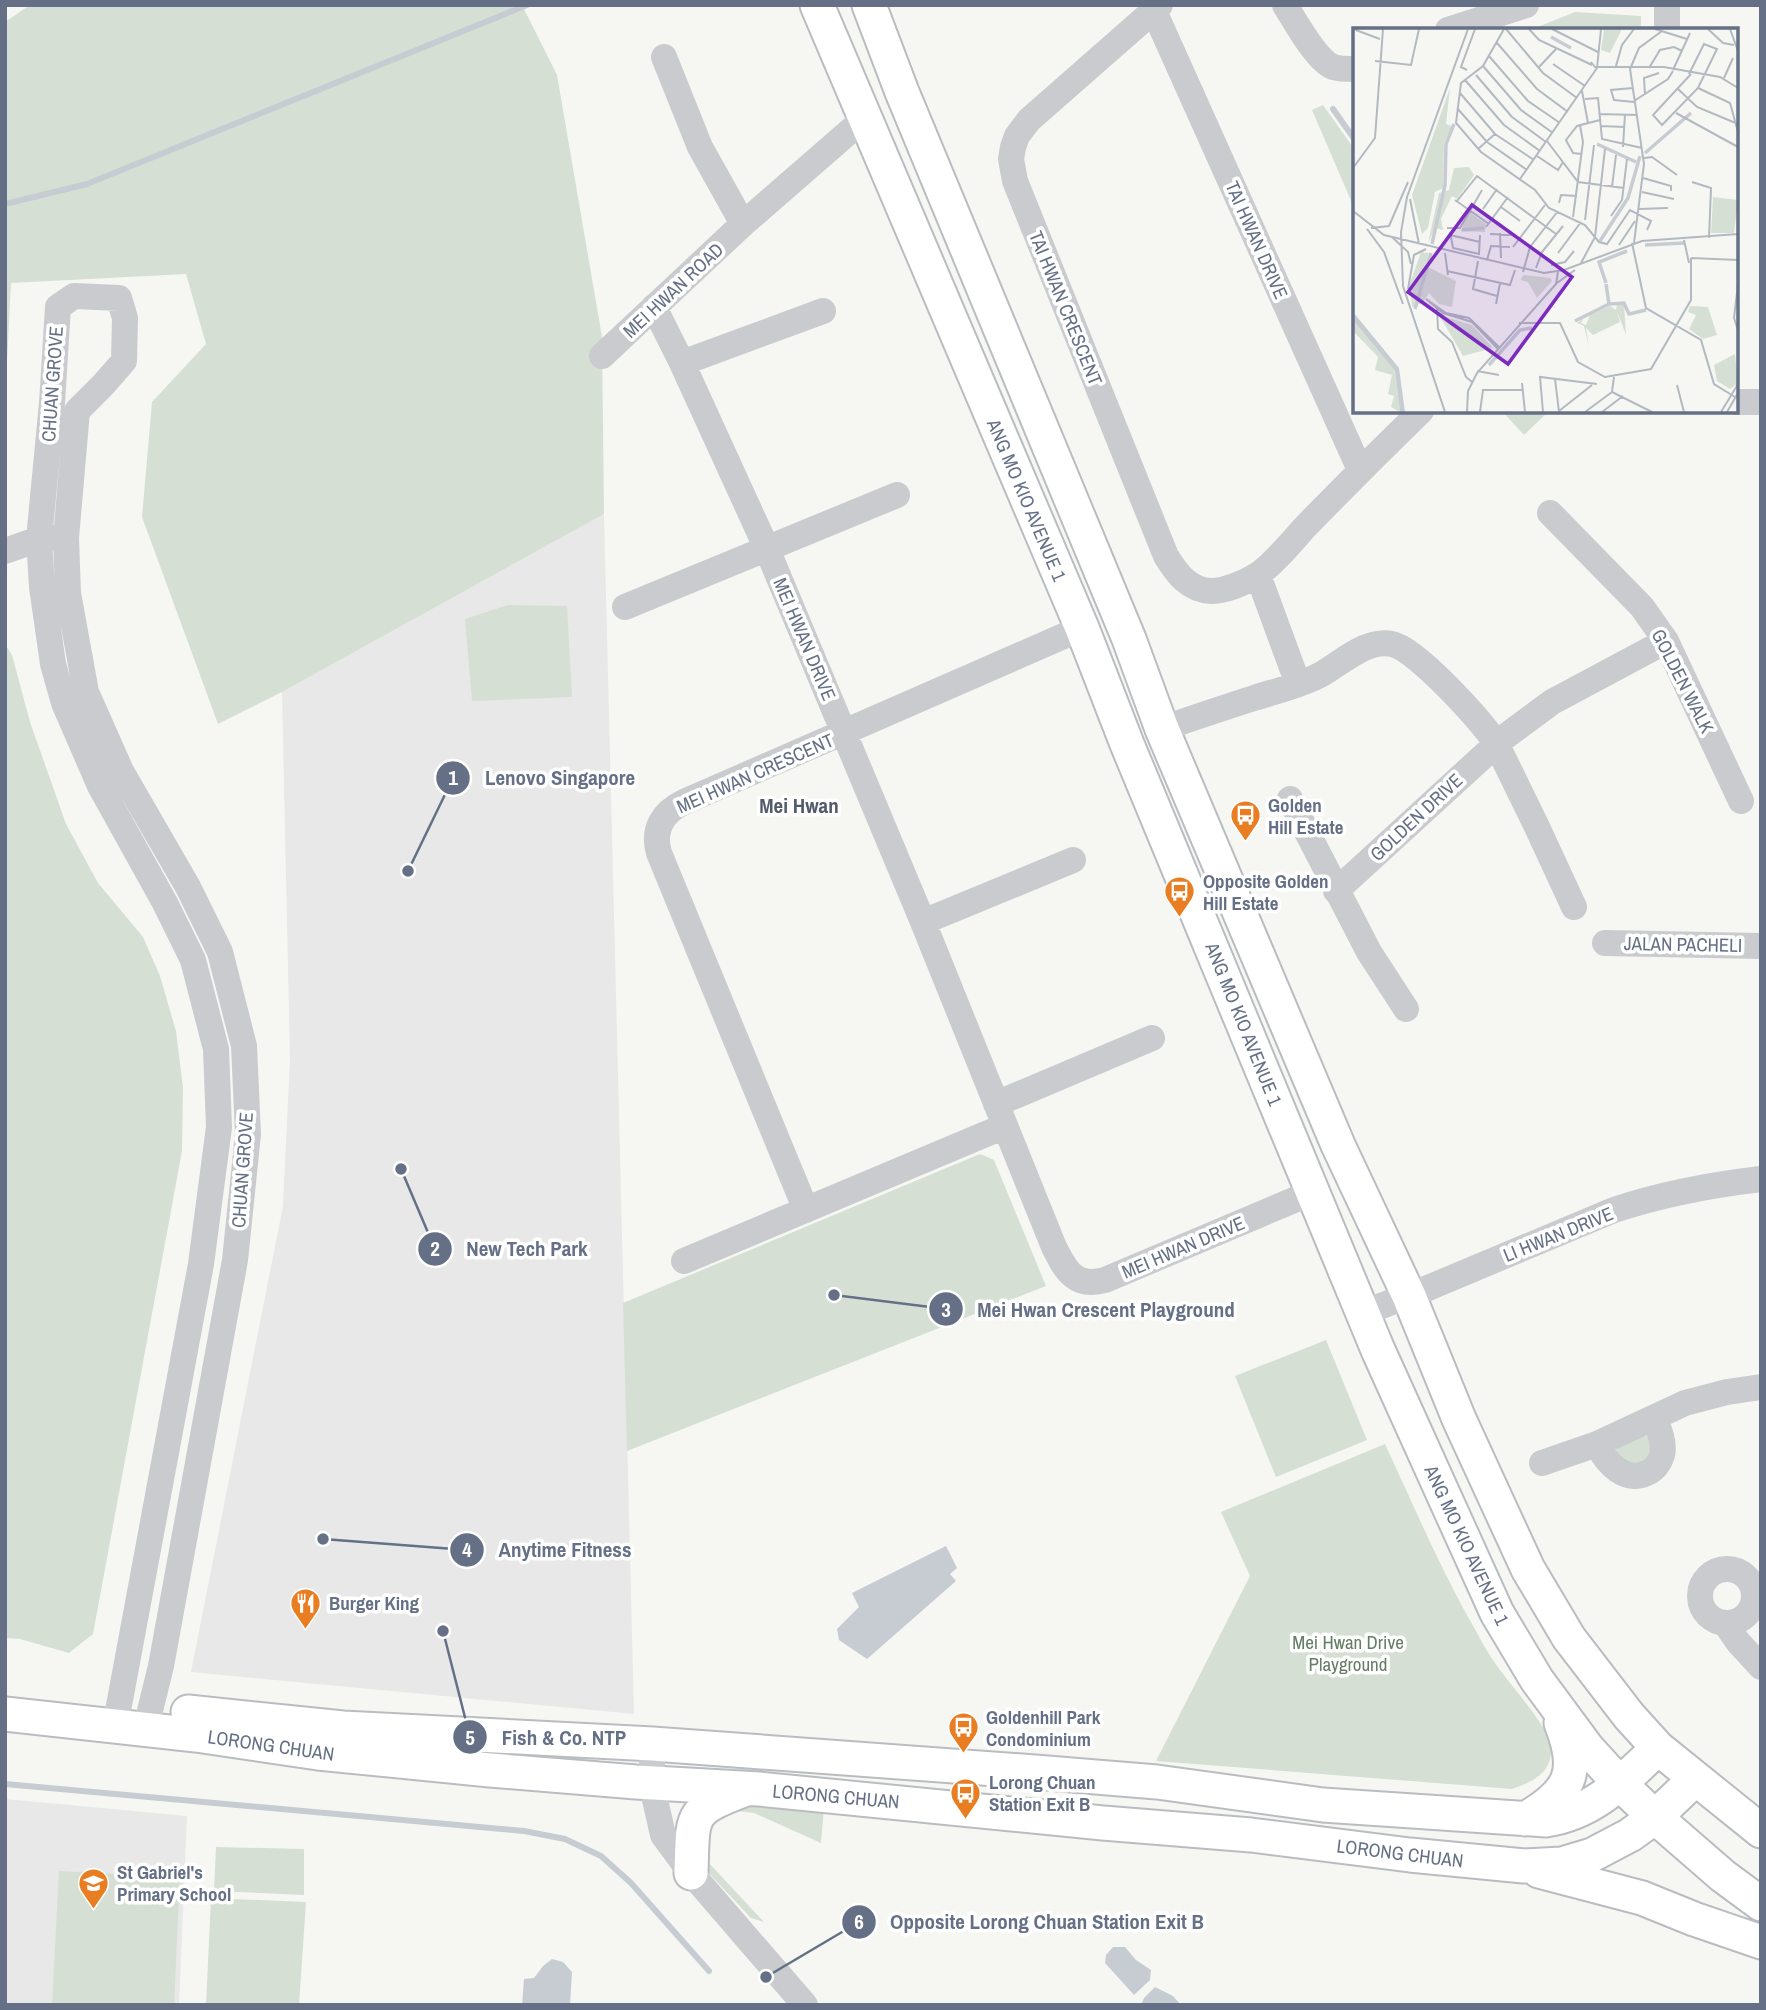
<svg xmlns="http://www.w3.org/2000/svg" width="1766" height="2010" font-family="'Archivo Narrow',sans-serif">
	<rect width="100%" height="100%" fill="#f6f7f3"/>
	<path fill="#e7e8e7" d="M604,514L634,1714L191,1672L283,1206L290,1059L282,692Z
		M5,1799L187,1816L179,2005H5Z"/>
	<path fill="#d6dfd4" d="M30,5H522L557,75L602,337L604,514L282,692L218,724L142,517L152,402L206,344L186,274L11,283L5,403V22Z
		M1575,12L1641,16V30H1530Z
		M1323,105L1355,150V210L1312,110Z
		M1502,411H1549L1524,435Z
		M508,605L567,606L572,697L472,701L465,619Z
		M5,644L12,655L30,722L66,824L98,883L143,937L160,976L176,1031L183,1088L182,1151L93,1634L69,1653L20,1639L5,1638Z
		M980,1154L994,1160L1046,1286L627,1451L623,1303Z
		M1326,1340L1367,1440L1276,1477L1235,1376Z
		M1646,1435L1651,1442L1652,1455L1638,1468L1616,1455V1447Z
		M1385,1444C1412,1502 1437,1561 1468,1617C1477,1632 1485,1649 1495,1663C1507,1681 1550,1728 1551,1747C1553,1772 1533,1782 1512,1789L1156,1761L1250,1576L1221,1512Z
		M748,1788L825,1795L821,1843L754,1813L730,1810L701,1835L707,1861L764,1922L751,1918L705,1869L698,1852L692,1826C706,1801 723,1798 748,1788Z
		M216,1847L304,1849V1895L214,1891Z
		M59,1871L180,1877L174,2005H52Z
		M211,1898L306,1902L299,2005H206Z"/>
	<path fill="#c7ccd3" d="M946,1546L957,1568L950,1574L956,1581L867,1659L839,1640L837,1629L859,1607L852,1593Z
		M1113,1947H1125L1136,1960L1151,1970L1150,1980L1134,1995L1105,1963L1106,1955Z
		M552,1959L563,1962L572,1972L570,2005H522L524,1979L534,1978L543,1966Z
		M1155,1987L1173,1996L1181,2005H1141L1144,1998Z"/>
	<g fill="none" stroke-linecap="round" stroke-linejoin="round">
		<path stroke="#c7ccd3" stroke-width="6" d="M1333,109L1355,140
			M5,204L87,184L527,5
			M5,1784L524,1831L565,1839L601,1856L631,1883L709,1971"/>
		<defs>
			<path id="major" d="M817,5L1082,628L1127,744L1378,1350L1497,1613L1537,1680L1588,1749L1620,1784L1655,1817L1723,1876L1761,1904
				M869,5L902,92L1129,639L1162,729L1338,1145L1409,1296L1459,1419L1528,1569L1569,1638L1629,1716L1658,1748L1761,1831
				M188,1712L343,1728L653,1744L1035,1772L1157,1782L1323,1805L1546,1820C1594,1813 1624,1780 1658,1748
				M5,1714L196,1735L318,1753L490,1770L636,1782L759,1789L1103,1823L1251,1835L1410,1855L1524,1866L1562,1864L1592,1855L1630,1835L1655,1817L1695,1779
				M1525,1819C1570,1793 1581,1773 1561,1723
				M1539,1871L1642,1898L1694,1919L1761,1942
				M691,1873C693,1813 688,1811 746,1789"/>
		</defs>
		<use href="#major" stroke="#b9bcc0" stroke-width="37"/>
		<path stroke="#c9cbcf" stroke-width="26" d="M1160,5L1029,120L1017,136L1013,147L1011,159L1015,181L1166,556C1177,574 1189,590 1211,591C1225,591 1245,583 1257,575C1271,567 1294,539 1306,526C1344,487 1382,449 1421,411
			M1285,5C1295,21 1316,60 1333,67C1340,69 1347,69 1355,69
			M1667,5V30
			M1154,11L1360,470
			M1448,30L1526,5
			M664,57L700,147L743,224
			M654,307L682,363L767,549L923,922L1054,1247C1066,1271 1075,1288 1105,1280L1313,1192
			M602,356L743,224L866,117
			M682,363L823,311
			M1736,402H1761
			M1550,513L1642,607L1666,641L1741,801
			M5,551L39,539L54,538
			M1258,575L1298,684
			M625,607L897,495
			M1162,729C1192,718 1223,708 1254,698C1276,691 1299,686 1320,675C1342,663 1365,639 1392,644C1417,649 1481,721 1496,743L1537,827L1574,907
			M1290,799L1369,952L1406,1009
			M1336,891L1502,739L1552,702L1666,641
			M923,922L1073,860
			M1605,943L1761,946
			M996,1104L1152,1038
			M806,1210L659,853C652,829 663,812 684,802L1082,628
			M684,1261L1005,1126
			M1363,1313L1428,1288L1614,1210C1662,1194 1710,1185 1761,1179
			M1597,1444C1606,1463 1626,1485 1649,1472C1655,1469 1660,1462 1662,1455C1665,1443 1659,1429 1654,1418
			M1542,1463L1597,1444L1685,1403L1727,1392L1761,1387
			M1700 1596a27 27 0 1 1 54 0a27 27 0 1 1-54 0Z
			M1725,1623L1738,1642L1761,1667
			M115,1727L201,1264L219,1127L216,1049L193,960L165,903L100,786L64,703L53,664L42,587L39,539L52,403L58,307L74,296L119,298L125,318L124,361L103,385L77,411L66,538L68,593L86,692L121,771L188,887L220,952L244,1046L248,1134L235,1260L161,1666L145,1731
			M653,1744L651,1782L663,1835L691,1873L805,2005"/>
		<use href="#major" stroke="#fff" stroke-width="33"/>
	</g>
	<defs>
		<symbol id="bus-pin" viewBox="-11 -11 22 30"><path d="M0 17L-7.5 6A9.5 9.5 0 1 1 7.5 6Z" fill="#e97d21" stroke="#fff"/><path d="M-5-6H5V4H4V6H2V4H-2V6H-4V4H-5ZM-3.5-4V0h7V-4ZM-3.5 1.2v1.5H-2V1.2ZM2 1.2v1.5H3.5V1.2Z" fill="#fff"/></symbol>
		<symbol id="restaurant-pin" viewBox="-11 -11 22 30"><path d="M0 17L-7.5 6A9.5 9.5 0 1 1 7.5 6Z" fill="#e97d21" stroke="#fff"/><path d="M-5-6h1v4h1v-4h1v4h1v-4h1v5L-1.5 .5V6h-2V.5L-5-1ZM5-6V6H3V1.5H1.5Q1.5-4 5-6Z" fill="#fff"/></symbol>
		<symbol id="school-pin" viewBox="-11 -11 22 30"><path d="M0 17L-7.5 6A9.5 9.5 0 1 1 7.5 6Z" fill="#e97d21" stroke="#fff"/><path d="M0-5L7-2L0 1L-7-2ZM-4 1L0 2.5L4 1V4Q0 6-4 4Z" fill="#fff"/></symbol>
	</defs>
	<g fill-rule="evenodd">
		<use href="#bus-pin" x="1228" y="798" width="35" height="47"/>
		<use href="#bus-pin" x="1162" y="874" width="35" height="47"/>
		<use href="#restaurant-pin" x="288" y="1586" width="35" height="47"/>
		<use href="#bus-pin" x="946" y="1710" width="35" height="47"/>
		<use href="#bus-pin" x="948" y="1776" width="35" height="47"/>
		<use href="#school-pin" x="76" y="1866" width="35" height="47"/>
	</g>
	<g text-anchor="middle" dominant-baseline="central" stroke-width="7" stroke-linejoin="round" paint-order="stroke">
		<g font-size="19" fill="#657086" stroke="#fff">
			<text transform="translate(1257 240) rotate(66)">TAI HWAN DRIVE</text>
			<text transform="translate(673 290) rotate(-43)">MEI HWAN ROAD</text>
			<text transform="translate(1066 308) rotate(68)">TAI HWAN CRESCENT</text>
			<text transform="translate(52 384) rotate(-86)">CHUAN GROVE</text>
			<text transform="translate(1027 500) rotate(67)">ANG MO KIO AVENUE 1</text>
			<text transform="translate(805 639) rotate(67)">MEI HWAN DRIVE</text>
			<text transform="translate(1683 681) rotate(63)">GOLDEN WALK</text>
			<text transform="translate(755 773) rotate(-24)">MEI HWAN CRESCENT</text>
			<text transform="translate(1416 817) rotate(-43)">GOLDEN DRIVE</text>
			<text transform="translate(1683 944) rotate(1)">JALAN PACHELI</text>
			<text transform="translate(1244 1024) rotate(68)">ANG MO KIO AVENUE 1</text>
			<text transform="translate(242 1170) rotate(-86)">CHUAN GROVE</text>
			<text transform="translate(1558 1234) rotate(-22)">LI HWAN DRIVE</text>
			<text transform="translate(1183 1247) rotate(-23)">MEI HWAN DRIVE</text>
			<text transform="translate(1467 1545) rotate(65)">ANG MO KIO AVENUE 1</text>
			<text transform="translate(271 1745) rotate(8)">LORONG CHUAN</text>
			<text transform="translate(836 1796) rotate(5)">LORONG CHUAN</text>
			<text transform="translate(1400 1853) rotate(7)">LORONG CHUAN</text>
		</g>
		<g font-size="19" font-weight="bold" fill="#657086" stroke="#fff" text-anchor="start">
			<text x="1268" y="805">Golden<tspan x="1268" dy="22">Hill Estate</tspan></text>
			<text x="1203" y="881">Opposite Golden<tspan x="1203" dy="22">Hill Estate</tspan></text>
			<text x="329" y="1603">Burger King</text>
			<text x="986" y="1717">Goldenhill Park<tspan x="986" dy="22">Condominium</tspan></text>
			<text x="989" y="1782">Lorong Chuan<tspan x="989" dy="22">Station Exit B</tspan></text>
			<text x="117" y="1872">St Gabriel's<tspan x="117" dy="22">Primary School</tspan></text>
		</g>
		<g font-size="19" fill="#647d64" stroke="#fff">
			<text x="1348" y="1642">Mei Hwan Drive<tspan x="1348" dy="22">Playground</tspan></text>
		</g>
		<g font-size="21" font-weight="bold" fill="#535b6b" stroke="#fff">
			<text x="799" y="805">Mei Hwan</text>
		</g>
	</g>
	<g transform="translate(1353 28)">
		<rect width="385" height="385" fill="#f6f7f3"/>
		<path d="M251,1H269L257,25L248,22ZM97,60L93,96L99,98L91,115L90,160L82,164L75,200L69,206L59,167ZM116,139L121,147L104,171L99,168L88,191L90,202L82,200L75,215L86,165L96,162L101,140ZM360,169L385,172L381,205H358ZM115,183L133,196L132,204L108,203ZM68,224L76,225L73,238L103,253L99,279L86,276L76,265L70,274L81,284L69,275L59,279L57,255ZM170,247L198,250L199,253L184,270L175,254L168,252ZM264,276H271L273,307L264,283L267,294L240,307L233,300L236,319L231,298L224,295L231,290L228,295L233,297L237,287L257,278L263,282ZM337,278L355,279L364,307L350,311L336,301L343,287L335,284ZM86,287L119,297L140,320L110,328ZM0,292L42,343L47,384L38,379L41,368L35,366L39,347L22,342L25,329L0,303ZM382,326L385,355L377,361L364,353L361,337Z" fill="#d6dfd4"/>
		<path d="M0,284L46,340L52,384H47L42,343L0,292Z" fill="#c7ccd3"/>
		<path fill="none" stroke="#c7ccd3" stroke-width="3.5" d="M198,9L218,20M244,116L283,134M292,125L338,85M109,202L131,200M247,213L275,170L287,128M79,216L92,157L93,116L101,96M292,217L331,215M253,255L246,234L274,223M256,276L271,275L276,286L293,282M62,281L78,225M222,293L256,276L253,256M136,337L167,302L179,300"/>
		<path fill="none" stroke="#b3b9c0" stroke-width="2" d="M0,1L27,11M151,1L130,38L108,55L103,95L128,124L182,162L196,180L232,197L246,214L254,216L277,182L298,193L294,202M153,1L190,45L224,70M176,1L186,12L239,37M199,1L245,24M302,1L334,11M355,1L370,15L381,17M377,1L385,23M144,15L184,61L215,84M136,28L175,73L207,95M22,33L58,37L66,1M238,34L242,39H311L367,49L385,60M200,36L232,58M130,38L168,82L200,105M263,38L269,17L281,1M186,39L203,21M296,40L307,22L321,19L329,23M114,42L108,39L122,1M320,42L337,5M336,46L351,16L364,21L345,60L309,97L300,87L338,46M123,47L159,89L193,114M371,50L380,30M112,52L151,97L187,123M280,60L258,62L261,72L281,74M345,60L377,75L385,104M325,61L344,79L385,96M229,63L235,95M107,65L142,106L181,132M292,67L291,50L306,45M232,71L245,70L249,111L289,120M281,73L315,51L320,43M104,80L134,114L174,142M323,85L385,119M247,86L284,87M247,98L272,99M194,113L225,154L271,160M270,119L272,86M125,121L142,106M228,126L220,125L213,112L224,98L247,92M184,128L205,142L210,134M291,130L299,129L324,147M0,140L22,110L30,1M290,150L318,158V163M167,151L244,40L248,1M339,154L358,160L356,210M259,159L263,127M289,164L321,171M57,171L66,216M102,172L136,196M104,173L124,148L203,206M206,175L208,167L224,168M148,179L167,193M130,181L144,161M286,181L315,180M0,183L31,207L191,245L211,242L289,213L385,206M258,188L269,172L274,131M220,189L230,114L227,97M232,192L241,117M133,199L155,169M18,200L36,198L55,154M94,200H107L129,162M14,201L31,224L50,276M97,204L100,220L126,226L127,207M147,205L148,230M137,206L158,207M97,207L127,214M39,209L55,224L58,236M331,212L336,235M279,215L293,280L348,312L361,356L382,369M281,215L291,136L277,41L286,20L309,3M266,217L282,193M160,219L192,177M92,225L95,247M205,225L228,194M338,230L385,232M134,232L138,218L157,219M125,233L120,261L144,268M228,235L242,209L252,121M198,237L212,234L221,223M183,240L189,224L210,198M94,243L157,257L162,242M170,244L177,219L205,183M204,255L222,242M385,256L381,290L385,302M55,261L61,227L73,221M143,276L147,255M84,280L85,301L99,314L113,349L119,354M166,295H207L225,334L252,349L298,341L338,272V230M145,321L119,294L90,285L73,271L93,285L116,290L146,319M124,343L146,347M202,351L206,384M169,355L172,384M324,357L331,384M259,364L299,384M206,383L239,357M92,384L50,258L48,204L54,169L115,1M114,384L115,363L124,345L203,256L205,244M127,384L130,362H170M190,384L187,349L244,356M232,384L259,364L261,349M249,384L270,368M368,384L385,356M374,384L385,365"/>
		<path fill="#7b2cbf" fill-opacity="0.15" stroke="#7b2cbf" stroke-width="3.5" d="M119,177L219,249L155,336L55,264Z"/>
		<rect width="385" height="385" fill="none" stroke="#657086" stroke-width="3.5"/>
	</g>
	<path fill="none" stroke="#657086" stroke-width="2.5" d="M408 871L453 778M401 1169L435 1249M834 1295L946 1309M323 1539L467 1550M443 1631L470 1737M766 1977L859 1922"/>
	<g fill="#657086" stroke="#fff" stroke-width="2.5">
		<circle cx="408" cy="871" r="7"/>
		<circle cx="401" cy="1169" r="7"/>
		<circle cx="834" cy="1295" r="7"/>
		<circle cx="323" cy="1539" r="7"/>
		<circle cx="443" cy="1631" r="7"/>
		<circle cx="766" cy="1977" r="7"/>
		<circle cx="453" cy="778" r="18"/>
		<circle cx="435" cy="1249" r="18"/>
		<circle cx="946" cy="1309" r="18"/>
		<circle cx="467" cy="1550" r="18"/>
		<circle cx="470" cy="1737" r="18"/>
		<circle cx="859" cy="1922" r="18"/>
	</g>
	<g font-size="21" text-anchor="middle" font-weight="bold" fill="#fff">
		<text x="453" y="785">1</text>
		<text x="435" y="1256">2</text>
		<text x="946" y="1317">3</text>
		<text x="467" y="1557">4</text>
		<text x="470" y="1745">5</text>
		<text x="859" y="1929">6</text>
	</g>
	<g font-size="21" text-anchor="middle" font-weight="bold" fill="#657086" stroke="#fff" stroke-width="7" stroke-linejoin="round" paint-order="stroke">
		<text x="560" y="785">Lenovo Singapore</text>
		<text x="527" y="1256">New Tech Park</text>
		<text x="1106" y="1317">Mei Hwan Crescent Playground</text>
		<text x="565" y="1557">Anytime Fitness</text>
		<text x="564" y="1745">Fish &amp; Co. NTP</text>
		<text x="1047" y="1929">Opposite Lorong Chuan Station Exit B</text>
	</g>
	<rect width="1766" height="2010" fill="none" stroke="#657086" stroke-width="14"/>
</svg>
